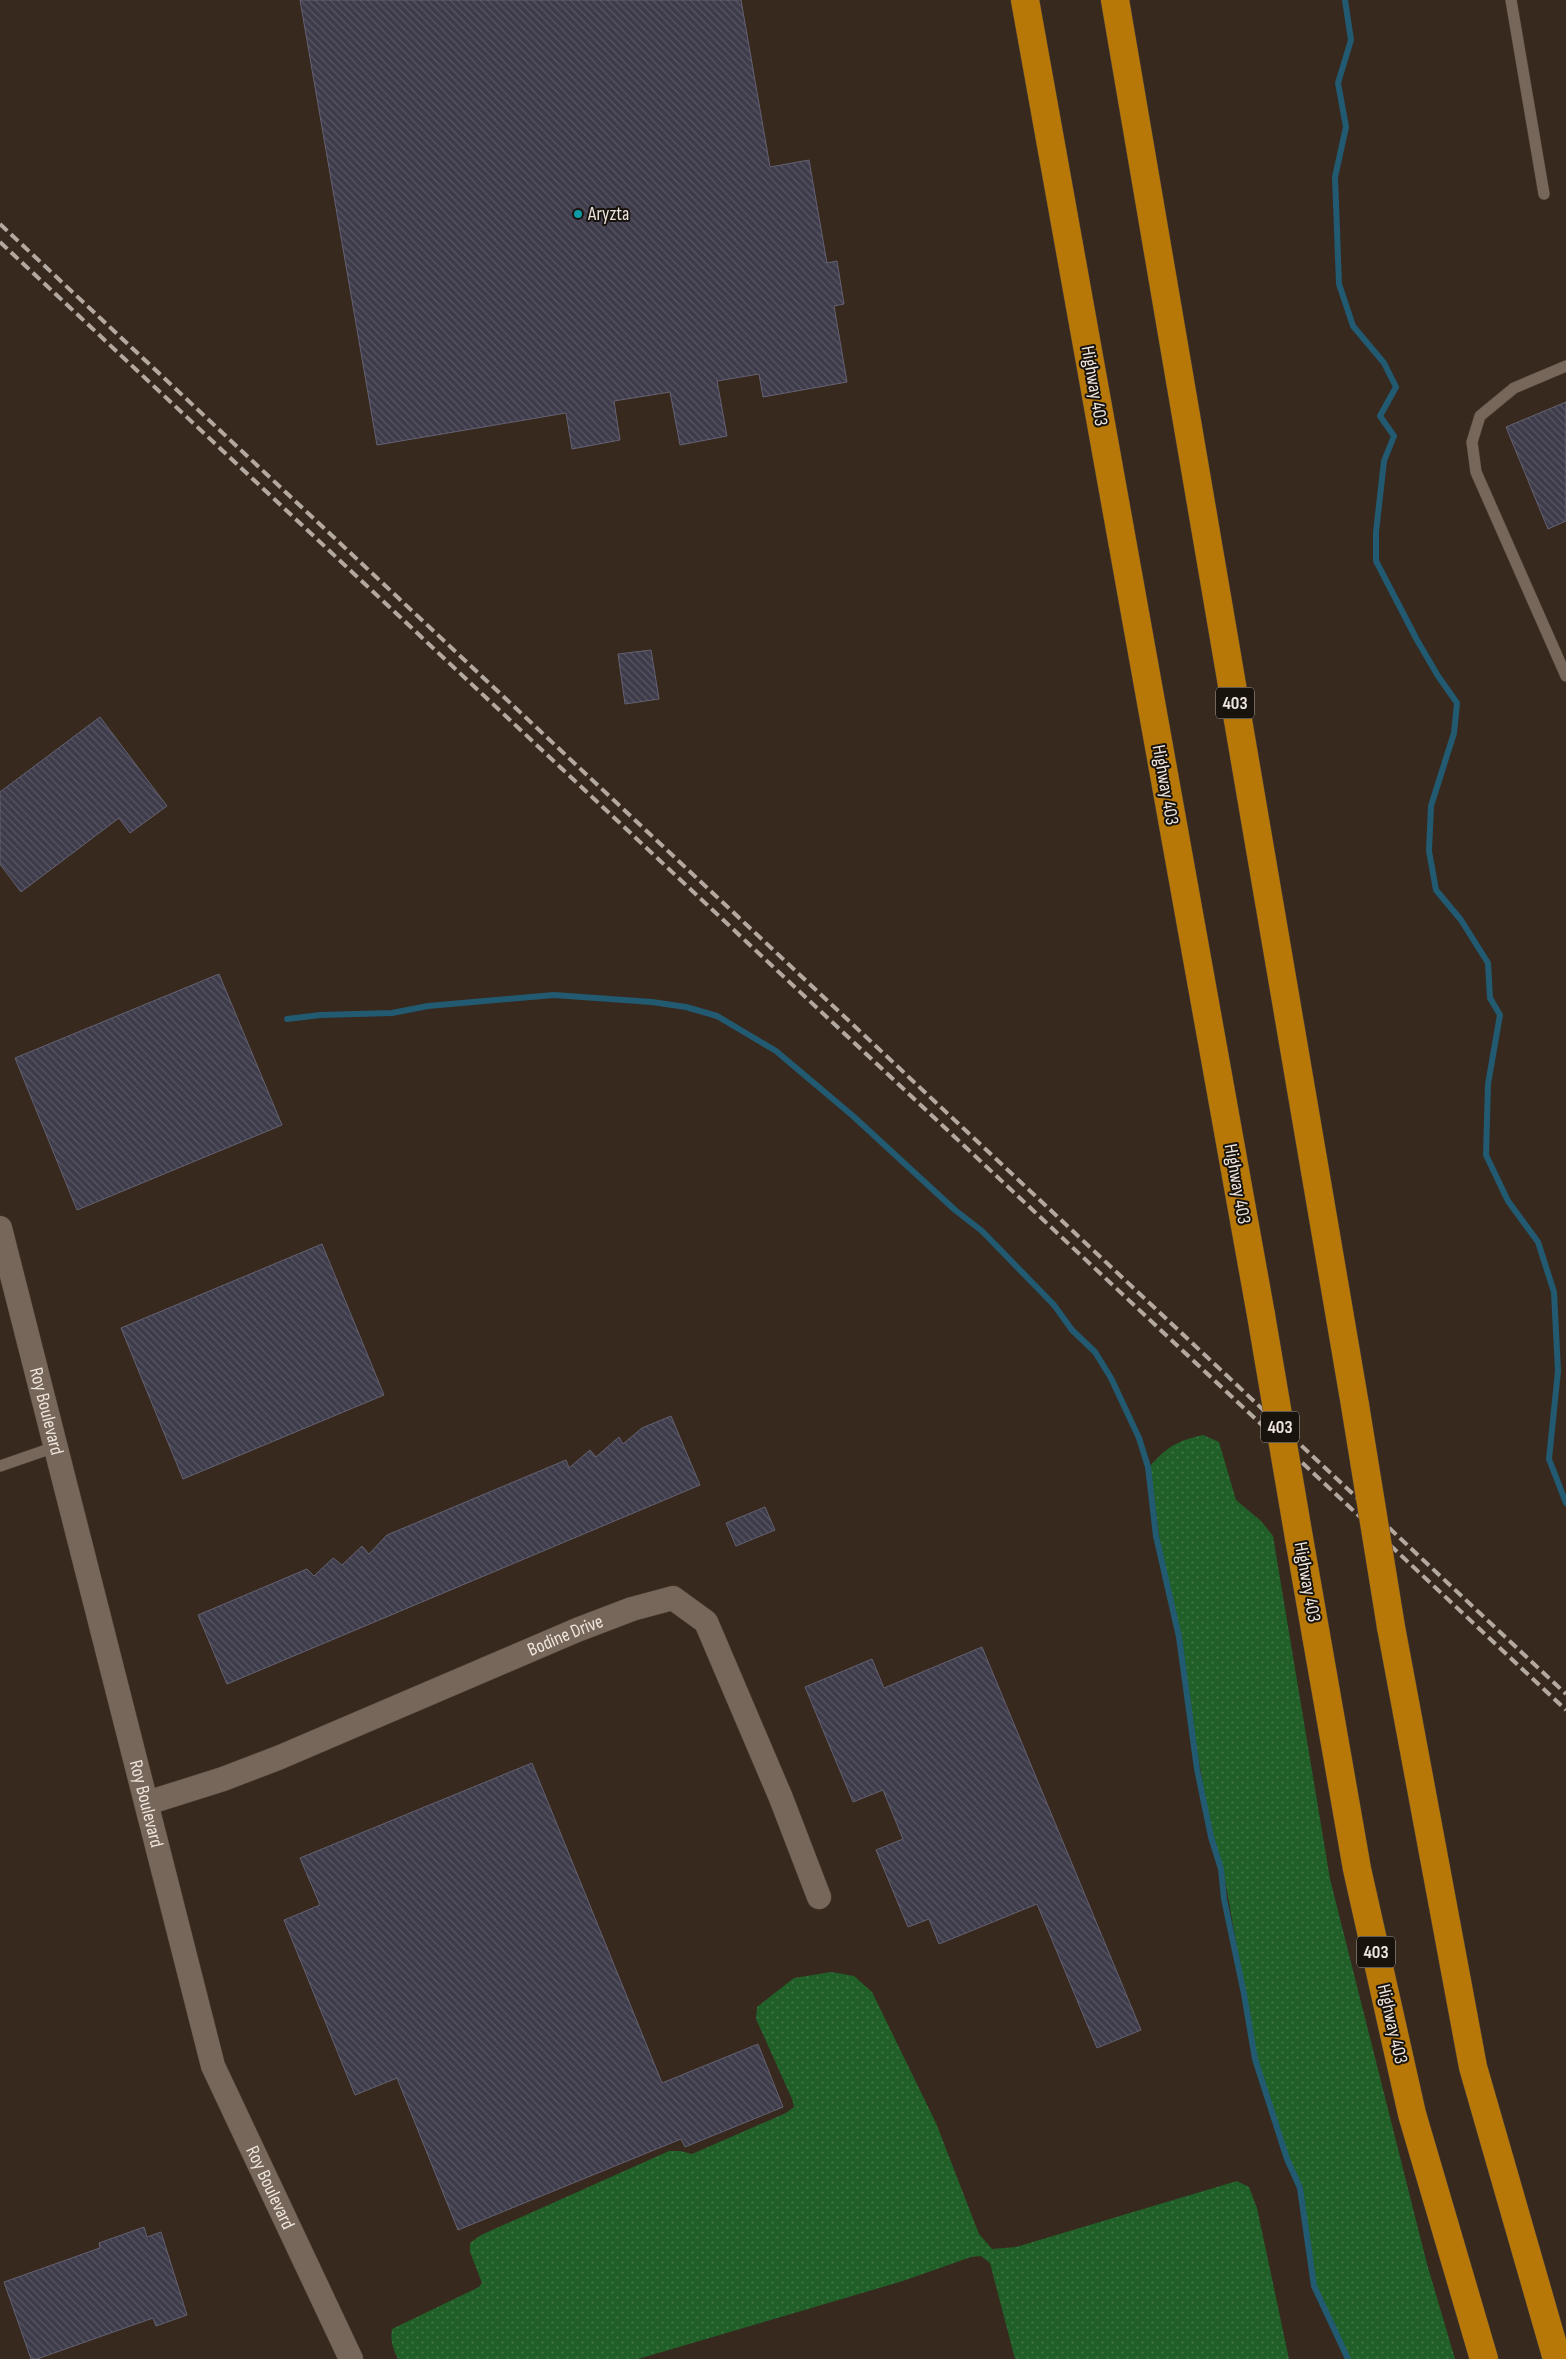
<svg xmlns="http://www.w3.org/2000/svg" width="1566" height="2359" font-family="'Sofia Sans Condensed',sans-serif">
	<defs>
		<pattern id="grass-dots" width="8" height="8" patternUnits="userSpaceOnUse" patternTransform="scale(1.25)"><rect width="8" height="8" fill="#215f28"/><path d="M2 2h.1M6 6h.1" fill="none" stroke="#427647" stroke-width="1.8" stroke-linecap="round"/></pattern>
		<pattern id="building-back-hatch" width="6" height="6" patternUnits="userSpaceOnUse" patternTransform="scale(1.25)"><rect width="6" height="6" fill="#3e3b4b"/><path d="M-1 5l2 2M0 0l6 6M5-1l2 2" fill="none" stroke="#5a5764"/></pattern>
	</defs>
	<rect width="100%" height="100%" fill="#37291e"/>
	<path fill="url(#grass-dots)" d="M1203,1435L1219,1442L1236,1500L1261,1521L1273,1536L1330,1879L1427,2264L1455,2359H1350L1316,2287L1302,2187L1289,2159L1257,2059L1223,1869L1212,1835L1198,1755L1181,1638L1162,1557L1150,1466C1168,1446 1177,1441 1203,1435Z
		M831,1972L854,1976L872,1992L936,2123L979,2234L992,2249L1016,2247L1237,2181L1249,2187L1257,2208L1289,2359H1015L990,2263L981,2256L971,2257L903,2281L638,2359H398C393,2349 390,2340 392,2329L479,2287L482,2283L470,2252V2243L481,2235L669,2151H681L692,2154L786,2113L794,2107L792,2099L756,2019L757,2007L794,1978Z"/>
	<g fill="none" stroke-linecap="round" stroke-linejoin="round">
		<path stroke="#225a72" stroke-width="6" d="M1345,0L1351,40L1338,83L1346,127L1335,177L1339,284L1353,326L1384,363L1396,387L1380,416L1394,436L1384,461L1376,532V561L1417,640L1438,676L1457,703L1454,733L1431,806L1429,851L1436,890L1461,920L1488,963L1490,998L1500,1015L1488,1084L1486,1155L1508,1201L1538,1242L1554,1292L1558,1371L1549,1459L1566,1503
			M287,1019L320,1015L392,1013L428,1006L554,995L652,1002L686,1007L717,1016L776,1051L853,1116L955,1210L982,1231L1054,1305L1072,1330L1095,1352L1111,1378L1139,1438L1148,1467L1156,1536L1179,1637L1197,1769L1211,1837L1221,1869L1224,1899L1244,1994L1255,2059L1287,2159L1300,2188L1314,2286L1348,2359"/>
	</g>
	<path fill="url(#building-back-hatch)" stroke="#646172" d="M300,0H741L770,167L809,160L827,263L837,261L844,304L834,306L847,382L763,397L759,374L717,381L727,436L680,445L670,392L614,401L620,440L572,449L566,413L377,445Z
		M1566,402V521L1548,529L1506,427Z
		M651,650L659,699L625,704L618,654Z
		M100,717L167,806L130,833L119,818L21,892L0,864V792Z
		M219,974L282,1125L77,1210L15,1058Z
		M322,1244L384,1395L183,1479L121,1328Z
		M671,1416L700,1485L227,1684L198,1615L307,1569L314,1576L333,1558L342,1565L362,1546L369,1554L387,1535L566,1460L569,1468L590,1450L596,1457L619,1437L623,1444L642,1428Z
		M765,1507L775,1530L736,1546L726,1523Z
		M982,1647L1141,2030L1097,2048L1037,1904L939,1944L929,1919L908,1927L876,1850L903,1839L883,1790L853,1802L805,1687L872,1659L884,1688Z
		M532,1763L662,2083L758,2044L783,2107L685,2147L681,2139L458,2230L397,2078L355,2095L284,1920L320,1905L300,1858Z
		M144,2227L147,2237L161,2232L187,2315L156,2326L153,2318L37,2359H31L4,2282L100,2248L99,2243Z"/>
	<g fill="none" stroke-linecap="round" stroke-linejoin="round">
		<defs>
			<path id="lane" d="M1511,0L1544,194
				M1566,366L1514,388L1480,416L1472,442L1476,472L1566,676
				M0,1466L55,1447"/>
			<g id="street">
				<path id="s1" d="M0,1228L213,2066L351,2359"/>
				<path id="s2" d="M147,1803L223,1779L278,1758L577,1630L632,1609L673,1598L706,1622L781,1798L819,1897"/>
			</g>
			<path id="highway" d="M1025,0L1261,1315
				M1115,0L1355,1405
				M1299,1538L1357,1869L1412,2114L1484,2359
				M1391,1627L1473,2067L1557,2359"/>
		</defs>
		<use href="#lane" stroke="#50453a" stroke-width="12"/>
		<use href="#street" stroke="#50453a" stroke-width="25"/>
		<use href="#highway" stroke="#50453a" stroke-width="29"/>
		<use href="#lane" stroke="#77675a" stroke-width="11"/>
		<use href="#street" stroke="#77675a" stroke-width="24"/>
		<use href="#highway" stroke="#b87807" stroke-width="28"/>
		<path stroke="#b4a9a0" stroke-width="4" stroke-dasharray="10 5" stroke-linecap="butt" d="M0,224L1566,1694
			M0,242L1566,1710"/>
		<defs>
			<path id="highway-bridge" d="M1261,1315L1299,1538
				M1355,1405L1391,1627"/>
		</defs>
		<use href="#highway-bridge" stroke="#50453a" stroke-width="29" stroke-linecap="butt"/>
		<use href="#highway-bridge" stroke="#b87807" stroke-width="28"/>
	</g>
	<circle fill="#0f9aa8" stroke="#19130e" stroke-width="2" cx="578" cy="214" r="5"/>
	<g text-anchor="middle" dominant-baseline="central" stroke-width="4" stroke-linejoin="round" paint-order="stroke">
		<g fill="#19130e" stroke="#aea69f" stroke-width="1">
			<rect x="1216" y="687.5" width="38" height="31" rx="4"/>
			<rect x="1261" y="1411.5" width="38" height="31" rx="4"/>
			<rect x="1357" y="1936.5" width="38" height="31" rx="4"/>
		</g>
		<g font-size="18" font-weight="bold" fill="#eee5dd">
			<text x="1235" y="703">403</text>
			<text x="1280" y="1427">403</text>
			<text x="1376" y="1952">403</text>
		</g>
		<g font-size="19" fill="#eee5dd" stroke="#19130e" text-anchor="start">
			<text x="588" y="214">Aryzta</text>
		</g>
		<g font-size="19" fill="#eee5dd" stroke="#19130e">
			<text transform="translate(1094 386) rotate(80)">Highway 403</text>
			<text transform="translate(1165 785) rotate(80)">Highway 403</text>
			<text transform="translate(1237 1184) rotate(80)">Highway 403</text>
			<text stroke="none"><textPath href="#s1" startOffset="189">Roy Boulevard</textPath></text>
			<text transform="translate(1307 1582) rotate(80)">Highway 403</text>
			<text stroke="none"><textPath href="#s2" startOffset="451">Bodine Drive</textPath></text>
			<text stroke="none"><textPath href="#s1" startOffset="594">Roy Boulevard</textPath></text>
			<text transform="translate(1392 2024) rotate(77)">Highway 403</text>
			<text stroke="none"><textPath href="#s1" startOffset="999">Roy Boulevard</textPath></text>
		</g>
	</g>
</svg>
